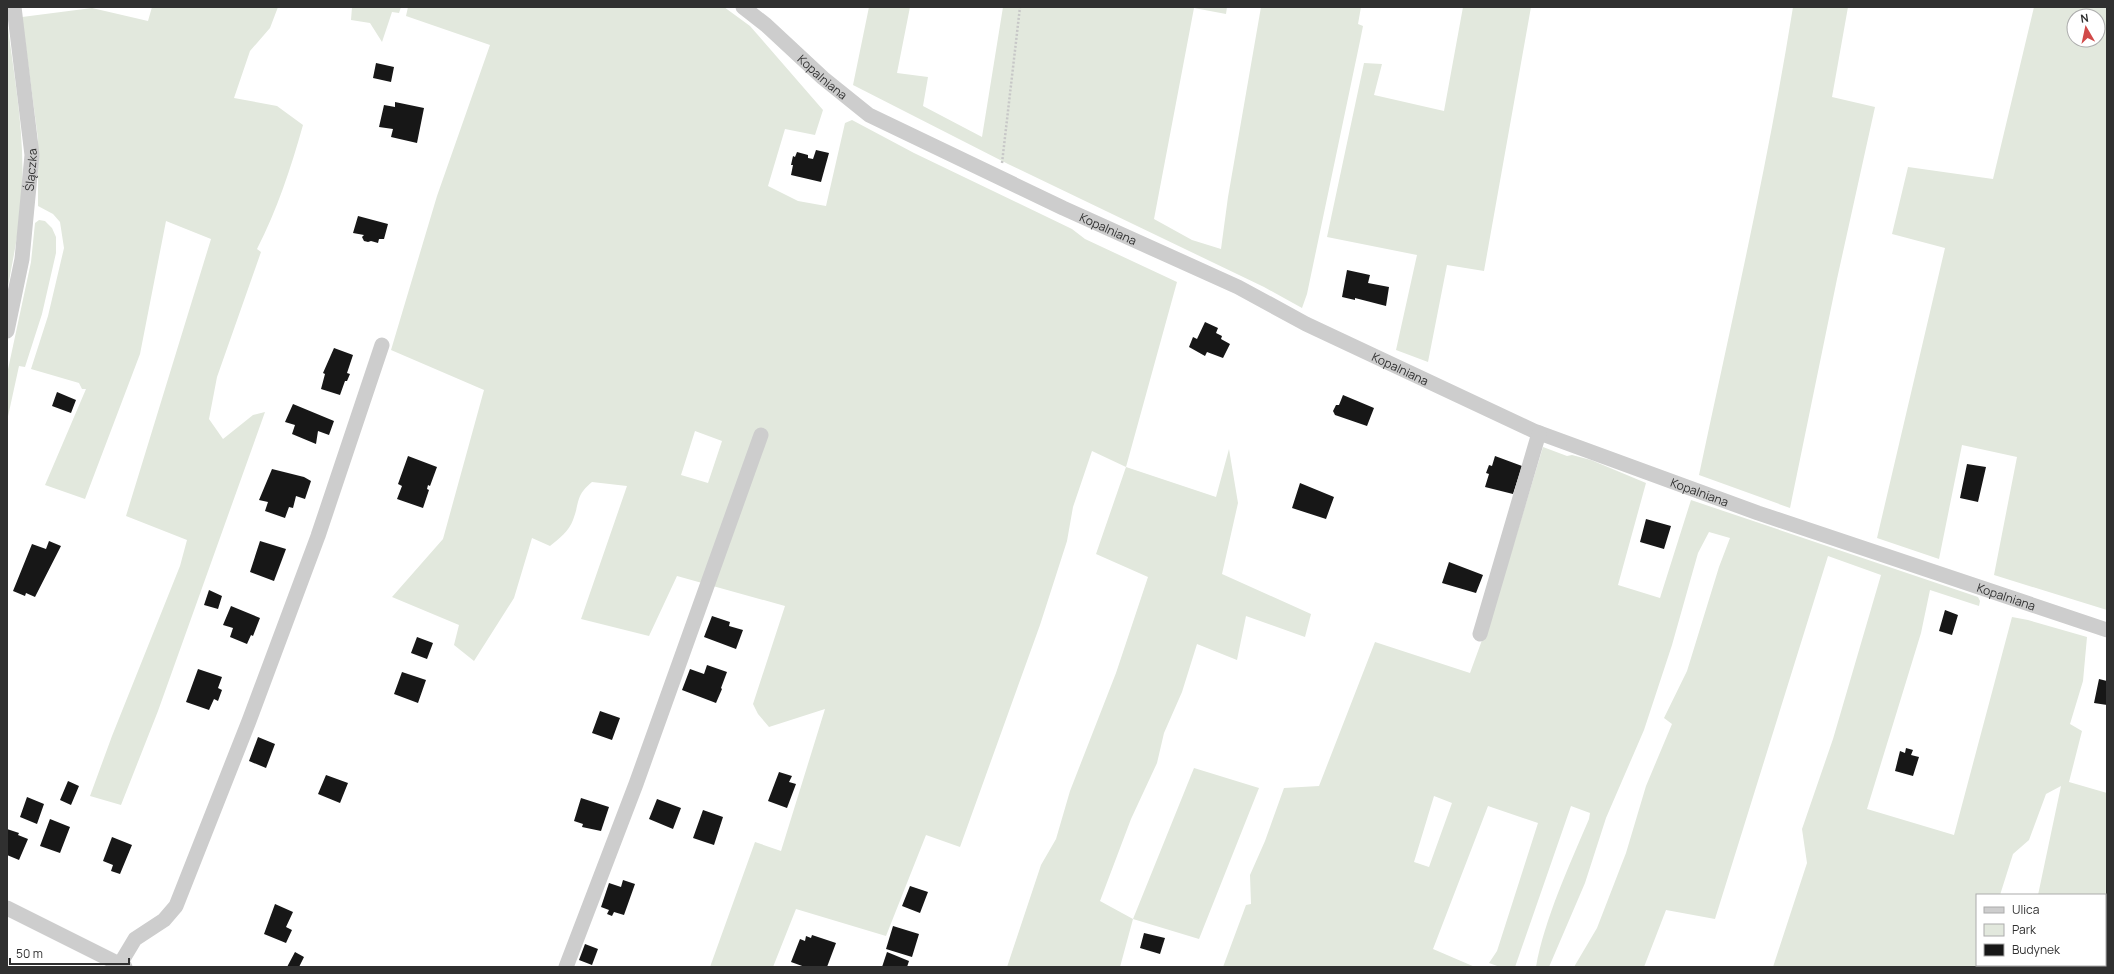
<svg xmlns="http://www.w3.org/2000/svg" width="2114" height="974" font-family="Manrope,sans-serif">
	<rect width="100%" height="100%" fill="#fff"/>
	<path fill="#e2e8dd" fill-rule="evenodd" d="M152,7H278L270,28L250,51L234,98L277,106L303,125C291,168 277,210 257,249L261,252L217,377L209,419L223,439L253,415L265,412L158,711L121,805L90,796L112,736L180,566L187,540L126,516L211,239L166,221L140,354L85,499L45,485L86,389H82L79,383L31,369L48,316L64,248L60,222L53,214L38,206V139L22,17L92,8L148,21Z
		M352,7H401L399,13L392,12L382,42L370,23L351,20Z
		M408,7H724L750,26L823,110L815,135L785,129L768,186L798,201L826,206L845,123L852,120L914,153L1072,229L1085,239L1177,282L1126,467L1216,497L1229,449L1238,503L1222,574L1311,614L1305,637L1246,616L1237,660L1197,644L1182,692L1164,733L1157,763L1131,819L1100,901L1133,919L1194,768L1259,788L1199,939L1133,919L1120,967H1007L1041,865L1056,839L1070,791L1116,673L1148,577L1096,554L1126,467L1092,451L1073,507L1067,541L1040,625L960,847L926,835L886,936L796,909L773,967H710L755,842L781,851L825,709L769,727L758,714L753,704L785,606L677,576L649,636L581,619L627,486L592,482C575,496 580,502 573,520C569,531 559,539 550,546L532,538L514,598L474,661L454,645L459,625L392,597L443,539L484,390L391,350L437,196L490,45L406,16ZM695,431L722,441L708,483L681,475Z
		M869,7H910L897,73L928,77L923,106L982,137L1003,7H1227L1226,14L1194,8L1154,219L1192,240L1221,249L1228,197L1261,7H1361L1358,24L1363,26L1360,41L1307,294L1302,308L1264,287L1008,164L853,85Z
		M1463,7H1531L1484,271L1447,265L1428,362L1396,350L1417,255L1327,237L1364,63L1382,64L1374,95L1444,111Z
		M1793,7H1848L1832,97L1875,107L1837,279L1790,508L1699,475C1732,319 1768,164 1793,7Z
		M2034,7H2107V610L1994,575L2017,457L1962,445L1939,559L1877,538L1945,248L1892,234L1908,167L1993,179ZM2074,16H2098V40H2074Z
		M7,20C14,76 25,133 22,189C21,224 13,258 7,292Z
		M39,220L45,221L52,228L56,237V253L42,314L25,367L19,366L7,421V374L31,262L35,223Z
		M1543,447L1567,456L1572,455L1591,460L1646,483L1618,585L1660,598L1691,500L1978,597L1980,601L1979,606L1930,590L1921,633L1867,809L1954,835L2012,617L2028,620L2087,637L2083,681L2070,724L2082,731L2069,782L2107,793V967H2019L2020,965H2105V895H2038L2061,786L2046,794L2029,840L2013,854L2000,895H1977V965H1980L1979,967H1773L1807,863L1802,829L1833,739L1881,575L1828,556L1715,919L1666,910L1644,967H1574L1597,928L1626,853L1646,786L1672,724L1664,718L1687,671L1719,567L1730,538L1709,532L1698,553L1672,645L1644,730L1606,818L1585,883L1549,967H1536C1544,920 1570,864 1589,819L1590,813L1571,806L1515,967H1500L1489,963L1497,951L1538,823L1488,806L1433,949L1475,967H1223L1246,905L1251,904L1250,875L1265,841L1284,788L1319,786L1375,642L1470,673L1497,599ZM1434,796L1452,803L1429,867L1414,862Z"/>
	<path fill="#171717" d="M376,63L394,67L391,82L373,78Z
		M395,102L424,108L417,143L391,137L393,129L379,127L384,105L395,107Z
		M816,150L829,153L821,182L791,175L793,165H791L793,156L795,157L797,152L808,155V158L813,159Z
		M358,216L388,224L384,239H379L378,243L371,241L368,242L364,241L362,237L364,235L353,233Z
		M1347,270L1370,275L1368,283L1389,287L1386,306L1355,298V300L1342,297Z
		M1205,322L1218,328L1216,333L1222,336L1221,339L1230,344L1223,358L1207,352L1205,356L1189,347L1193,337L1197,339Z
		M334,348L353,355L347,373L350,374L347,381H345L340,395L321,389L325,374L323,373Z
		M57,392L76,400L71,413L52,406Z
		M1343,395L1374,408L1367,426L1335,415L1333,411L1336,405H1339Z
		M293,404L334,421L329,435L318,431L316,444L292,434L295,425L285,422Z
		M408,456L437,467L430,486L428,485L427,489L429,490L423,508L397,499L402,486L398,484Z
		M1495,456L1522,466L1513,494L1485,487L1489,474L1486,473L1489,465L1492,466Z
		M1967,464L1986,467L1978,502L1960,498Z
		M272,469L304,477L311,481L305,499L296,496L293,508L289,507L285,518L265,511L268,502L259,500Z
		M1300,483L1334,497L1326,519L1292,508Z
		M1646,519L1671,526L1664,549L1640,542Z
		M49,541L61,546L35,597L26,593L25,596L13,591L32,544L46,549Z
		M260,541L286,549L274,581L250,572Z
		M1449,562L1483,575L1476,593L1442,583Z
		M209,590L222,596L218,609L204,605Z
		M231,606L260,618L253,636L251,635L247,644L230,637L233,628L223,625Z
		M1945,610L1958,615L1952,635L1939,631Z
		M712,616L730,622L729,626L743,630L736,649L704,637Z
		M417,637L433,643L427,659L411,653Z
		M707,665L727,672L721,688L722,689L716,703L682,690L690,669L704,674Z
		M198,669L222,677L218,688L222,690L218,701L214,699L209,710L186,702Z
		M402,672L426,680L418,703L394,694Z
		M2099,679L2107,681V705L2094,703Z
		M600,711L620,718L612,740L592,733Z
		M258,737L275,744L266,768L249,761Z
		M1906,748L1913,750L1911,755L1919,757L1913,776L1895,771L1900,751L1905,753Z
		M779,772L792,776L789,782L796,784L787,808L768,801Z
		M326,775L348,783L340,803L318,794Z
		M68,781L79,786L71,805L60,800Z
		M27,797L44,804L37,824L20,817Z
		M581,798L609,807L601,831L582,827L583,824L574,821Z
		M657,799L681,808L673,829L649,819Z
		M703,810L723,817L714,845L693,838Z
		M50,819L70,827L60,853L40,846Z
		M7,829L19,833L18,835L28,839L19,860L7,855Z
		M112,837L132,845L120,874L111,871L113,865L103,861Z
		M623,880L635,884L624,915L614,912L612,916L607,914L609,910L601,907L609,883L621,887Z
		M910,886L928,892L920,913L902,906Z
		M275,904L293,912L286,927L292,930L286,943L264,934Z
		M893,926L919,934L912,957L886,949Z
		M1144,933L1165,938L1160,954L1140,948Z
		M812,935L836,943L827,967H805L791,962L800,939L805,941L806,936L811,938Z
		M585,944L598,949L592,965L579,960Z
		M295,952L304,957L299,967H287Z
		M887,952L909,961L907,967H882Z"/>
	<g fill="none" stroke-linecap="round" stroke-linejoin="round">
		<path stroke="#c7c7c7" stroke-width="2.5" stroke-dasharray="2 2" stroke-linecap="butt" d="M1002,163L1020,7"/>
		<g stroke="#cdcdcd" stroke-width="15">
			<path id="s1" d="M743,7L766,25L823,78L869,115L1063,208L1238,287L1306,324L1534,431L1758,513L2107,630"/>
			<path id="s2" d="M7,331L22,259L32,155L14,7"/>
			<path d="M1480,634L1539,433"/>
			<path d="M7,908L125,967"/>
			<path d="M120,964L135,939L164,920L176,906L249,721L318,536L382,345"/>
			<path d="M566,967L636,784L761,435"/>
		</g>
	</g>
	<g text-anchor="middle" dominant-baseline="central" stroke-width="4" stroke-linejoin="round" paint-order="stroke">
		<g font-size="12" fill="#303030" stroke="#fff">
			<text stroke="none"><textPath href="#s1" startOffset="106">Kopalniana</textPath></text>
			<text stroke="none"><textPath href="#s2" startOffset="163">Ślączka</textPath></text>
			<text stroke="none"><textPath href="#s1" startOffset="431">Kopalniana</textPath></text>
			<text stroke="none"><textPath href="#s1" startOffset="755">Kopalniana</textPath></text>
			<text stroke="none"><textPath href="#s1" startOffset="1079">Kopalniana</textPath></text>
			<text stroke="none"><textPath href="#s1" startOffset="1403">Kopalniana</textPath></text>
		</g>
	</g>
	<rect width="2114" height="974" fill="none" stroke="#303030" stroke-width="16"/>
	<rect x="1976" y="894" width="130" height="72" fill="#ffffff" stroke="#acacac"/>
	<rect x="1984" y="907" width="20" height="6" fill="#cdcdcd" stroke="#acacac"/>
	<text x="2012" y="914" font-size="12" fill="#303030">Ulica</text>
	<rect x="1984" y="924" width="20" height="12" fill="#e2e8dd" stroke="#acacac"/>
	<text x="2012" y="934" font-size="12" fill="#303030">Park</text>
	<rect x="1984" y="944" width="20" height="12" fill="#171717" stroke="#acacac"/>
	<text x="2012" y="954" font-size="12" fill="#303030">Budynek</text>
	<g transform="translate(2086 28) rotate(351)"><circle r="19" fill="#ffffff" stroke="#acacac"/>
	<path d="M0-3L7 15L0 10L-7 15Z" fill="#d14a49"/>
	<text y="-6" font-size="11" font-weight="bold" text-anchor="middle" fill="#303030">N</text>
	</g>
	<path d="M10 958v6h119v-6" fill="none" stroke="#303030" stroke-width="2"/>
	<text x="16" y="958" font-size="12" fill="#303030" stroke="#ffffff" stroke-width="3" paint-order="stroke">50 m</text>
</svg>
